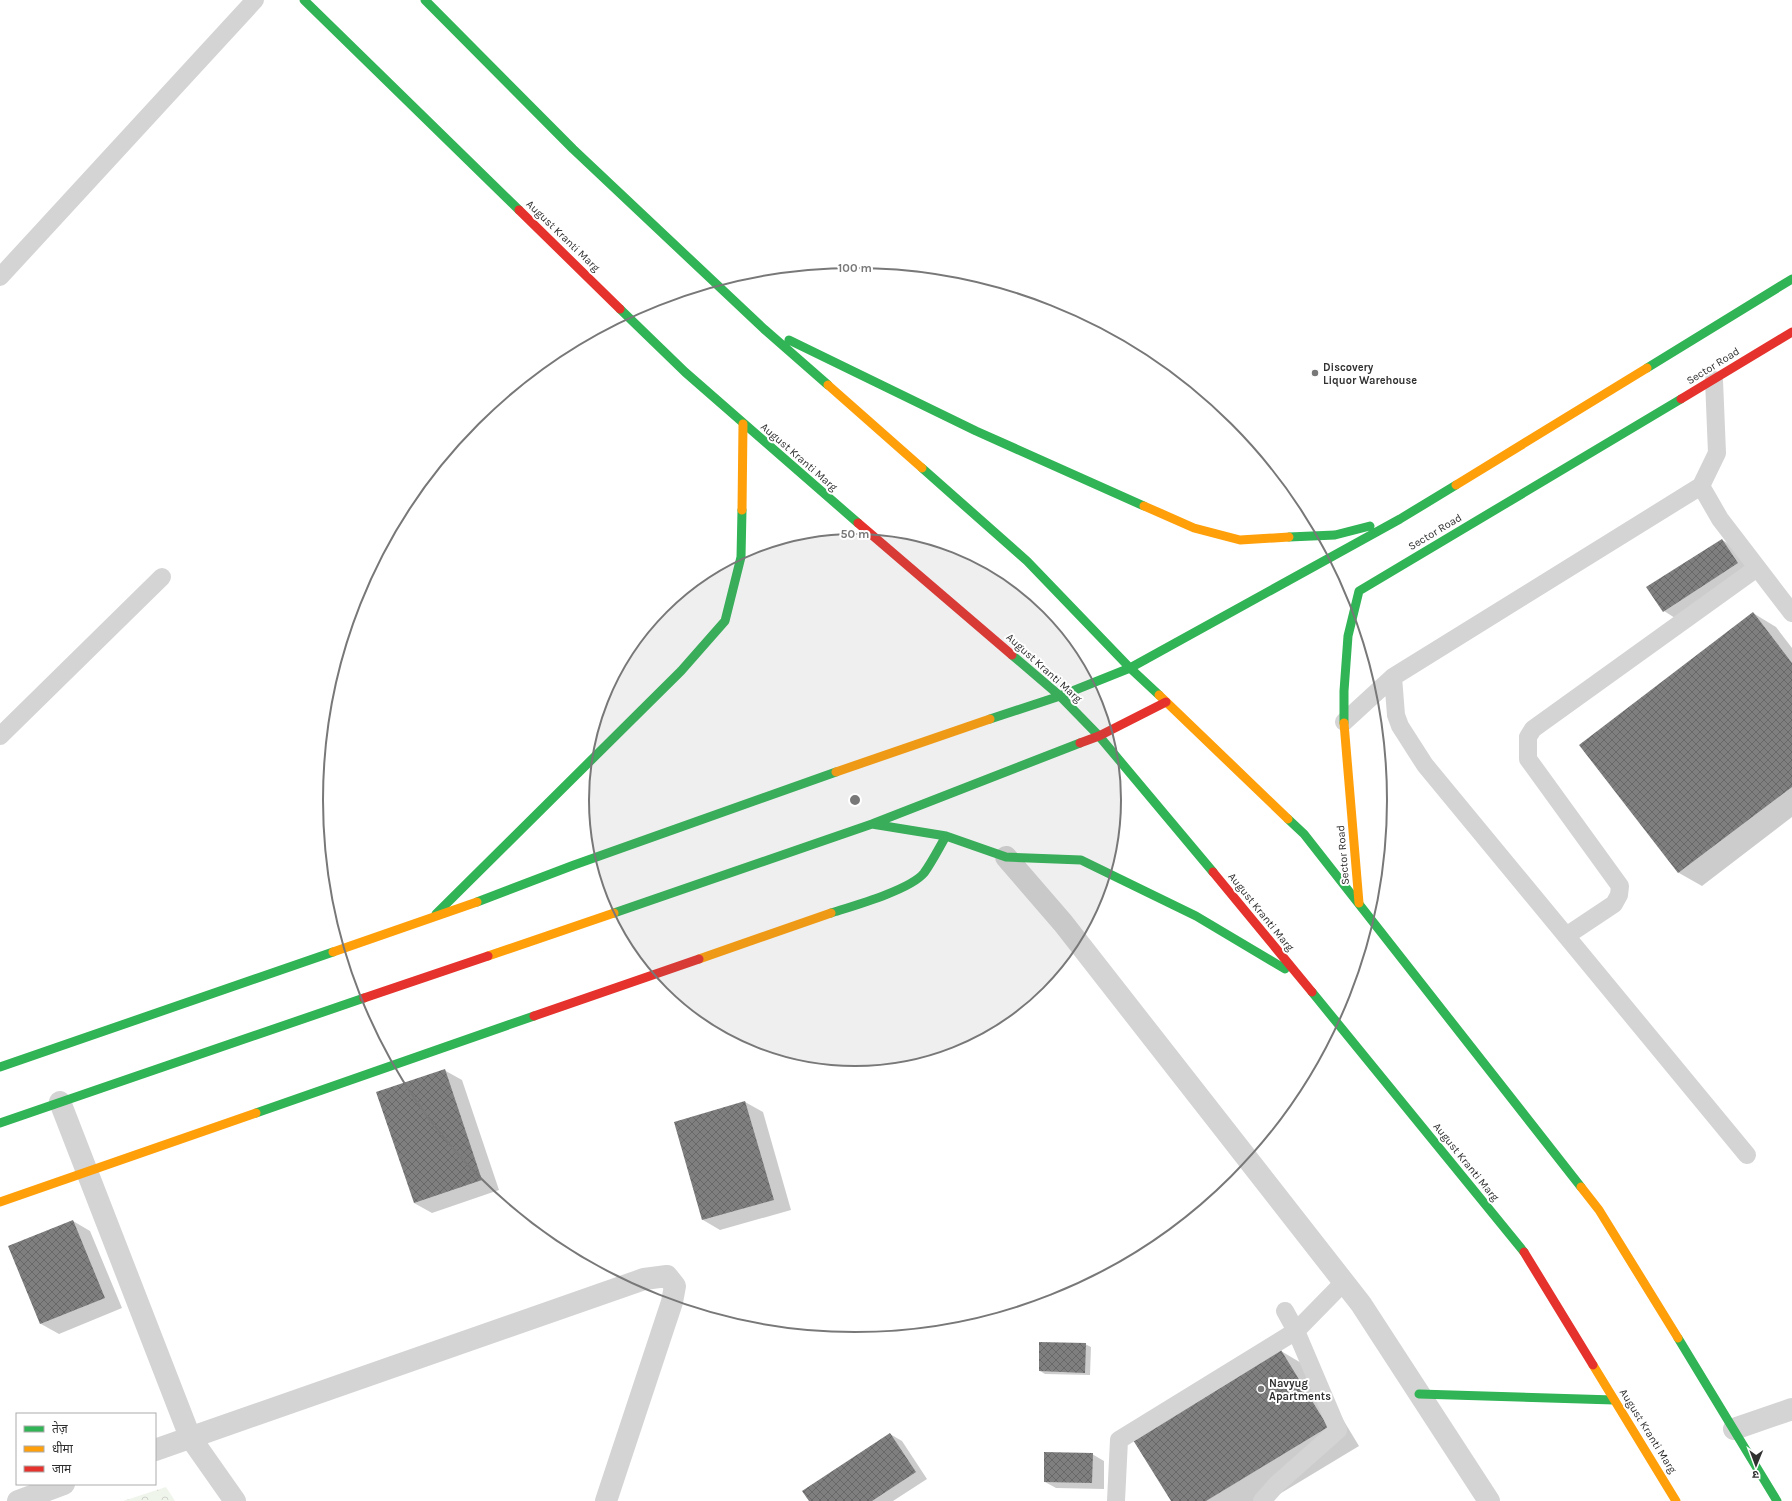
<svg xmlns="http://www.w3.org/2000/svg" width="1792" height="1501" font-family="Karla,'Noto Sans Devanagari',sans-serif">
	<defs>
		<pattern id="park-crowns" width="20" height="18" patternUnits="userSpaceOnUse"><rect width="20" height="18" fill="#f0f5ec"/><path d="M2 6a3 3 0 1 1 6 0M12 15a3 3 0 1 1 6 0" fill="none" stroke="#ced2cb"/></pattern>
		<pattern id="building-cross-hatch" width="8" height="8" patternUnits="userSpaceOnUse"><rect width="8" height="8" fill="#7f7f7f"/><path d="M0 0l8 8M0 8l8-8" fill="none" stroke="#686868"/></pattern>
	</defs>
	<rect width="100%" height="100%" fill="#fff"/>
	<path fill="url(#park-crowns)" d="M166,1487L175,1501H123Z"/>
	<path fill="#0003" d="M1722,540L1733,546L1749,570L1675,618L1664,611Z
		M1753,613L1776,627L1792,648V817L1702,886L1679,873L1581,745Z
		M444,1070L462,1080L499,1190L432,1213L414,1203Z
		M745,1102L763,1112L791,1210L720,1230L703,1220Z
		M73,1221L90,1231L122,1308L59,1334L41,1324L9,1247Z
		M1085,1344L1091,1347L1090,1375L1045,1374L1040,1371Z
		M1281,1351L1313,1370L1359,1446L1268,1501H1172Z
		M890,1434L902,1441L927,1479L893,1501H810Z
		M1092,1454L1104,1461V1489L1056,1488L1045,1482Z"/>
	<path fill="url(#building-cross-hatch)" d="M1722,539L1738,563L1663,612L1646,587Z
		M1753,612L1792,663V787L1678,873L1579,745Z
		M445,1069L482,1180L414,1203L376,1092Z
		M745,1101L774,1200L702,1220L674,1122Z
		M73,1220L105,1298L40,1324L8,1246Z
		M1039,1342L1086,1343L1085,1373L1039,1371Z
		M1281,1350L1328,1427L1206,1501H1171L1133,1440Z
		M890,1433L916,1472L872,1501H809L802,1491Z
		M1044,1452L1093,1453L1092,1483L1044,1482Z"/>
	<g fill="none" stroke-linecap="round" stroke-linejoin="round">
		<path stroke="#d4d4d4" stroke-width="18" d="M0,277L255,0
			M1701,486L1720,519L1792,613
			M1393,677L1396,715L1400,726L1425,765L1747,1155
			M1344,722L1393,677L1701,486L1717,453L1714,380
			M0,736L162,577
			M1566,936L1614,904L1619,895L1620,886L1528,759V737L1533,729L1757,568
			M1116,1501L1119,1440L1296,1331L1344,1282
			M1262,1501L1277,1484L1338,1430L1296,1331L1285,1311"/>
		<path stroke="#d4d4d4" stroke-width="22" d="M1006,857L1063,923L1361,1304L1489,1501
			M60,1102L190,1437L235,1501
			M1734,1429L1792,1409
			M155,1450L644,1279L667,1276L675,1286L672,1302L606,1501
			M18,1501L64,1484"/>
		<path stroke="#30b455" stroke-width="9" d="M304,0L519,210
			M425,0L573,149L764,329L828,385
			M620,309L685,372L858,523
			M789,340L976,431L1144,506
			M1647,368L1792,279
			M922,468L1027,561L1130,668L1159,695
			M1289,537L1335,535L1370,526
			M1012,655L1060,696L1099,736L1213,872
			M990,719L1060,696L1130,668L1400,519L1456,485
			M1344,723V691L1348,636L1359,591L1681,399
			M1288,819L1304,834L1581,1187
			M872,824L946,836L1006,857L1081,860L1196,916L1285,969
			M477,902L574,865L836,772
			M614,913L872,824L1080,743
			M831,913C853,906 910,890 924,873C932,862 939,848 946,836
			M436,914L681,671L725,621L741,557L742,510
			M1312,992L1524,1252
			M0,1067L333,952
			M256,1113L534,1016
			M0,1123L364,998
			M1678,1338L1777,1501
			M1419,1394L1614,1400"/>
		<path stroke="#ff9f0a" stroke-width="9" d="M828,385L922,468
			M1456,485L1647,368
			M1144,506L1194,528L1240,540L1289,537
			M742,510L743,424
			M1159,695L1288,819
			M1344,723L1359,903
			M836,772L990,719
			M333,952L477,902
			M488,956L614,913
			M699,959L831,913
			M1581,1187L1599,1210L1678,1338
			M0,1202L256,1113
			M1593,1365L1676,1501"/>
		<path stroke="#e5322d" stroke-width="9" d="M519,210L620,309
			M1681,399L1792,332
			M858,523L1012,655
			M1080,743L1099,736L1166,702
			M1213,872L1312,992
			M364,998L488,956
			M534,1016L699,959
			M1524,1252L1593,1365"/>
	</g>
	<circle cx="855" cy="800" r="266" fill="#787878" fill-opacity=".12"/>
	<g fill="none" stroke="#787878" stroke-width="2">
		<circle cx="855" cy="800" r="266"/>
		<circle cx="855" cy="800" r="532"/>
	</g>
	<g fill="#787878" stroke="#fff" stroke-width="1.5">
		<circle cx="1315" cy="373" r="4"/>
		<circle cx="1261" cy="1389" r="4"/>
	</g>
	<g text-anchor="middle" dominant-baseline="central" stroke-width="4" stroke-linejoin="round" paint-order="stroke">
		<g font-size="11" fill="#303030" stroke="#fff">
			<text transform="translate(563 236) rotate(44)">August Kranti Marg</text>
			<text transform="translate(1713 366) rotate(-32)">Sector Road</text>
			<text transform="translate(799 457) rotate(41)">August Kranti Marg</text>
			<text transform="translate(1435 532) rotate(-31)">Sector Road</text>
			<text transform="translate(1044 668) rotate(42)">August Kranti Marg</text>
			<text transform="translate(1343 855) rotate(-95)">Sector Road</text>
			<text transform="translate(1261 912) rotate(51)">August Kranti Marg</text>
			<text transform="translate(1466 1162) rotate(51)">August Kranti Marg</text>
			<text transform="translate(1648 1431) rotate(58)">August Kranti Marg</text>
		</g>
		<g font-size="11" font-weight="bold" fill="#303030" stroke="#fff" text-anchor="start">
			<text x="1323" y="367">Discovery<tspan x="1323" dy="13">Liquor Warehouse</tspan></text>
			<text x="1269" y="1383">Navyug<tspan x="1269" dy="13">Apartments</tspan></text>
		</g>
	</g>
	<circle cx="855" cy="800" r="6" fill="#787878" stroke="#fff" stroke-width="2"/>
	<g font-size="12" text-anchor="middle" font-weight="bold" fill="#787878" stroke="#fff" stroke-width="4" stroke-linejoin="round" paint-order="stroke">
		<text x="855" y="272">100 m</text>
		<text x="855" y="538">50 m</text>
	</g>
	<rect x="16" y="1413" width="140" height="72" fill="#ffffff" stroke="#acacac"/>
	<rect x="24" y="1426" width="20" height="6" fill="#30b455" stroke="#acacac"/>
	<text x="52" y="1433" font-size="12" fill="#303030">तेज़</text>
	<rect x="24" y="1446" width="20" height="6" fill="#ff9f0a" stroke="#acacac"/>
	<text x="52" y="1453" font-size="12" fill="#303030">धीमा</text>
	<rect x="24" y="1466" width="20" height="6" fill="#e5322d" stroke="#acacac"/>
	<text x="52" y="1473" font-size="12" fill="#303030">जाम</text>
	<g transform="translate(1756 1465) rotate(181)" stroke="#ffffff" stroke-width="3" paint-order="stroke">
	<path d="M0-3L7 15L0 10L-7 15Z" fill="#303030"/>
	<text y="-6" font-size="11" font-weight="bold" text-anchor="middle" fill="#303030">उ</text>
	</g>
</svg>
